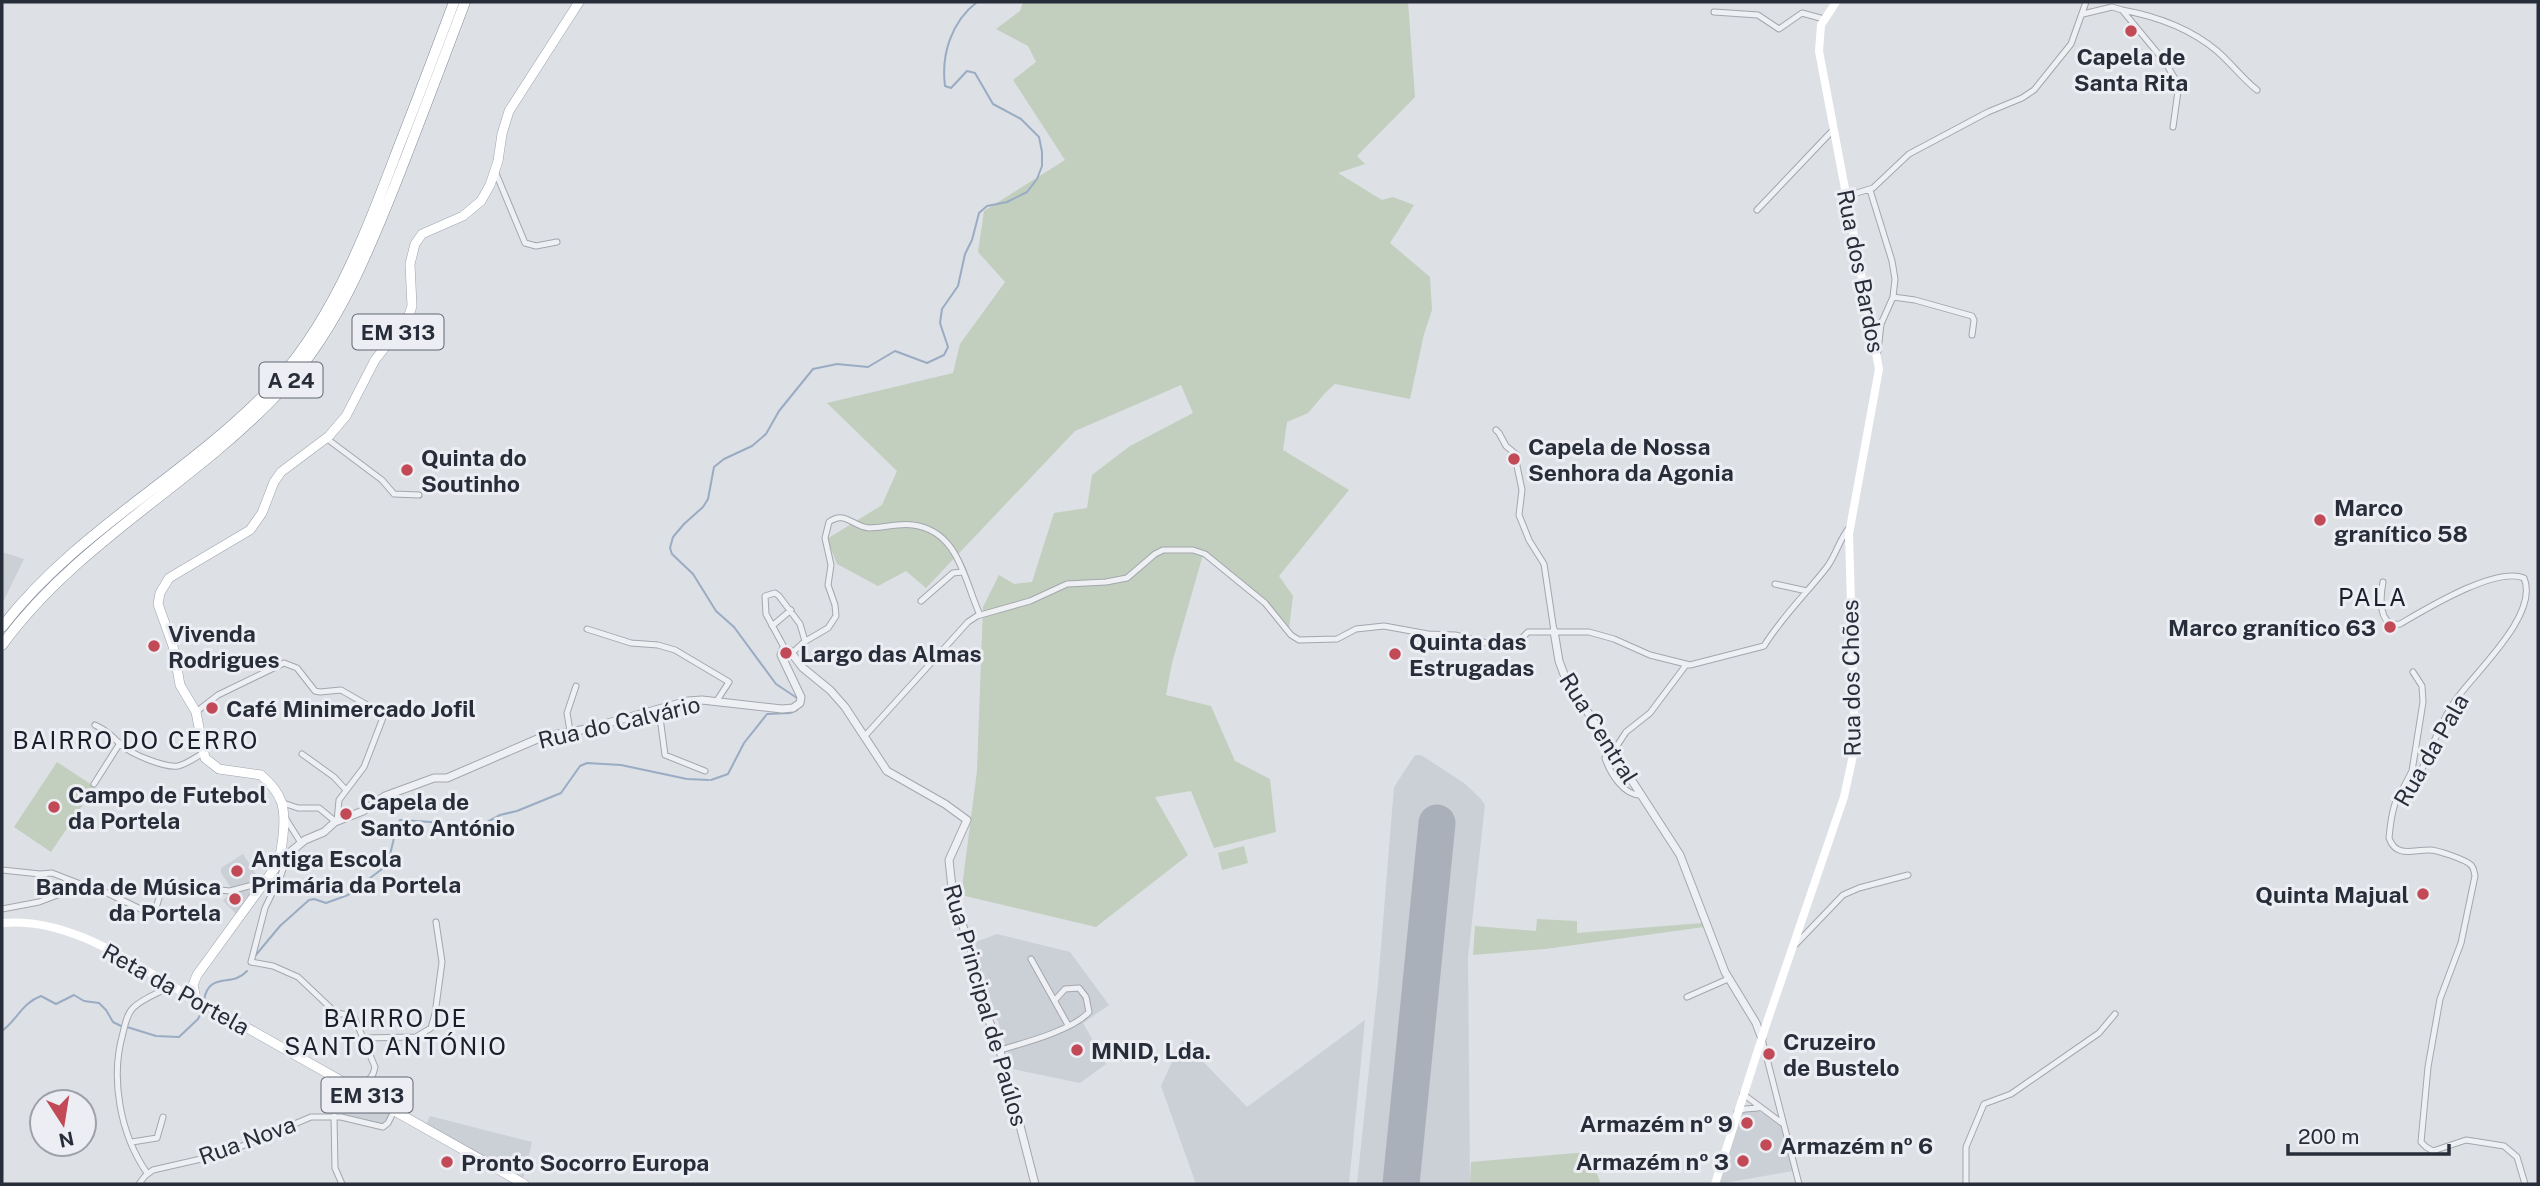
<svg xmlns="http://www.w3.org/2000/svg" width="2540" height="1186" font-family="'Public Sans',sans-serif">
	<rect width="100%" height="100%" fill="#dde0e5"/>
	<path fill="#cbcfd6" d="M2,552L24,559L2,604Z
		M1415,755H1421L1464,783L1481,799L1485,805L1468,957L1470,1184H1357L1378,984L1394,787Z
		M243,854L259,879L232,889L221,873V868Z
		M257,886L237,912L238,916L223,901L228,895Z
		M997,934L1070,952L1109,1005L1083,1023L1106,1064L1080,1083L1013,1069L973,943Z
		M1365,1020L1349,1184H1196L1161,1086L1182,1040L1247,1107Z
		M354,1093L391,1113L384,1123L381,1124L343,1114Z
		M1756,1111L1766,1114L1781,1126L1793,1171L1718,1184L1740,1116L1745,1112Z
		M430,1116L532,1142L523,1179L426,1125Z"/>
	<path fill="#c2cebe" d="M1023,2H1408L1415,97L1357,156L1365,164L1338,173L1382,200L1393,197L1414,205L1390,243L1430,277L1432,310L1424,334L1410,399L1335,384L1325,393L1308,413L1287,422L1283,450L1349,490L1279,576L1293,596L1289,629C1265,598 1236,574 1204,551L1172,663L1166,695L1211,706L1235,761L1270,779L1276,832L1214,848L1191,791L1155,797L1188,855L1096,927L961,895L977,771L983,607L999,575L1014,584L1032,582L1054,513L1087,508L1092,475L1130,446L1193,413L1181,385L1075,431L926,588L906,571L878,586L837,564L827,539L882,505L897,471L827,403L953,373L960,344L1005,282L978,252L984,211L1065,160L1013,80L1036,62L1028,46L996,29L1020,11Z
		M57,762L95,787L51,852L14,827Z
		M1244,846L1248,863L1222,870L1218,853Z
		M1537,919L1577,921V933L1703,923L1704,927L1545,949L1473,955L1475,926L1536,931Z
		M1588,1152L1601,1184H1470L1471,1162Z"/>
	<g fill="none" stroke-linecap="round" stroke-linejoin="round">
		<path stroke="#9aacc3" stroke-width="2" d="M797,698L776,684L734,627L716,611L693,574L672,554L670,548L673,537L684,524L703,507L708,499L714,467L724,459L752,446L766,434L779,411L813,369L837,364L868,367L895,351L927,363L944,355L948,347L940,323L942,309L958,286L965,254L972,240L979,213L987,206L1007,202L1027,192L1037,179L1042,166V152L1039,137L1021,119L993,104L975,73L967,71L951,88L945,86C941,55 951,22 977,2
			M711,780L728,774L744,743L767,714L790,713L797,710
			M255,956L280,926L309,900L314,899L326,903L348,895L382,869L390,855L397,825L400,820L431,822L447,834L480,826L500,815L517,811L561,793L580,766L587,763L621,765L687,779L709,780
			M204,1000C209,971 232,988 247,971
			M127,1027L156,1036L179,1037L198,1019L203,1009
			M2,1031C17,1020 22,1003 41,996L56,1004L74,995L84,1001L99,1003L106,1010L113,1022L121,1026"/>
		<path stroke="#aab0b9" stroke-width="37" d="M1401,1184L1437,823"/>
		<defs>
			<path id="minor" d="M2122,10C2155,16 2191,29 2217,51C2232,64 2242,78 2257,90
				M1714,12L1758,15L1779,29L1802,13L1824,19
				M2083,14L2112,7L2122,10L2165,62L2177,82L2178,91L2173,127
				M495,171L525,243L536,246L557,242
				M1870,190L1892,261L1895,279L1893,297L1881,324L1878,351
				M1847,196L1873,188L1909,154L1988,112L2022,98L2034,90L2071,44L2086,2
				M1757,210L1834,129
				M1893,297L1915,300L1972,316L1974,320L1972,335
				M1496,430L1499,433L1506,446L1517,455V466L1522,490L1519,515L1529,540L1544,564L1554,631
				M326,438L382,480L394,494L419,495
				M2383,582C2380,597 2378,628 2400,624C2426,609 2496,566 2524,578C2540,615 2473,674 2455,701C2439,724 2432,749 2420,773C2415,784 2403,788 2398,797C2392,807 2390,827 2389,838C2396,858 2413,850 2428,850C2436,849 2466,860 2471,865C2474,868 2474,872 2475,876L2461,943L2440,999L2428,1067L2421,1142L2426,1147L2433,1151L2466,1140L2504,1146L2517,1157L2525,1184
				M1775,584L1807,591
				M921,601L953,573L962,572
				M772,626L791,610
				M587,629L631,643L658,645L675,650L729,682L716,702
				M804,642L828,628L836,616L835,605L828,585L831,565L825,538L829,522C845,510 853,527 869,528C883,528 898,523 913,525C959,531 964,580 980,615
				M785,649L766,614L765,596L775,593L779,596L800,624L805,641L792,653
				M659,710L665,755L705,771
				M196,712L218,695L284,663L297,668L315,691L320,692L341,690L381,713L384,715L364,767L339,800L337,821
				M95,725C106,730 112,736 121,745C131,754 165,768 178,766C187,764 196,757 203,753
				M570,731L567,713L576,686
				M864,737L968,622L977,616L1030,601L1067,584L1106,582L1127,578L1155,554L1163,550H1193L1205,554L1265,603L1291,635L1299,640L1337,639L1356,629L1384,626L1428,634L1455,635L1507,648L1513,647L1528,632H1589L1614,639L1650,655L1690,665L1764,646C1781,618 1806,594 1827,567C1836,555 1839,540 1849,528
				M1613,752L1626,732L1650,713L1686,665
				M302,754L334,777L346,790
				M1605,758C1610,773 1624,796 1641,795
				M94,784L120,743
				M2401,792L2412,771L2423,702L2422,686L2413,672
				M283,803L298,808H319L336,822
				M286,819L301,843
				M288,854L281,875L265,908L251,962L273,966L298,977L336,1013L349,1015L355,1019L375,1067L373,1074L361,1092
				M2,870L40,874L52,873L83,885
				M2,909L39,902L84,885L105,892L151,914L155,911L160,895L165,893L200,888L230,891L264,882
				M1796,944L1843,895L1859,888L1908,875
				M1031,959L1068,1025
				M1687,997L1728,979
				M364,1038L416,1037L431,1028L435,1014L442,962L436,922
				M1762,1039L1799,1184
				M1000,1050C1024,1043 1073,1030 1089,1012L1086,997L1079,988L1065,989L1055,1000
				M1743,1094L1782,1123
				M1737,1112L1745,1109L1758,1108
				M334,1116L335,1168L342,1184
				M132,1142L157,1138L163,1117
				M147,1173C120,1134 110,1078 123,1033C125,1024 127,1014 133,1008C143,998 159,993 171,986
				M139,1184L145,1176L153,1170L223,1154L311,1117H341L383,1127L388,1123L394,1111
				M1966,1184V1147L1984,1104L2011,1094L2099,1033L2115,1014"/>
			<path id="tertiary" d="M1554,631L1559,661L1565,677L1680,855L1725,972L1756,1023L1762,1039
				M278,862L305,840L324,832L335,822L363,811L385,796L434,778H447L542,737L586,729L688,701L702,700L782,709L793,708L800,703L801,697L781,655L783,650H789L803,668L830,690L845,707L887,771L945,804L967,820L949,860L953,897L975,962L983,1006L996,1038L1006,1071L1035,1184"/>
			<path id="primary" d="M524,1184L196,999L193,985L197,975L277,865C281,855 282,846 283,836C286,808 283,794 261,775L219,769L205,758L196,712L180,685L173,646L158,604L160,593L169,578L250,530L262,513L274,482L281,472L329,436L346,416L375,360L408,318L412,306L410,264L415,244L422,234L463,216L481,201L490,185L498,161L502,134L509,111L579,2"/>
			<path id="motorway" d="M2,627C75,532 184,477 267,392C333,324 366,232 399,146C418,98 436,50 454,2
				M2,645C75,545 187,487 272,400C332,340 364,263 395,185C419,124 442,63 465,2"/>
		</defs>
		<use href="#minor" stroke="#a3a7ae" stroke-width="7"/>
		<use href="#tertiary" stroke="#a3a7ae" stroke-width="9"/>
		<use href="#primary" stroke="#9da4b0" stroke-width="10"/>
		<use href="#motorway" stroke="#858d9b" stroke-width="11"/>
		<use href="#minor" stroke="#eff0f4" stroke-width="5"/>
		<use href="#tertiary" stroke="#eff0f4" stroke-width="7"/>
		<path stroke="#fff" stroke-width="8" d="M2,923C73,916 138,968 198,1001
			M1715,1184L1767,1022L1844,797L1855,746L1849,534L1879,369L1819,51L1821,25L1836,2"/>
		<use href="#primary" stroke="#fff" stroke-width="9"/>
		<use href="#motorway" stroke="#fff" stroke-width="10"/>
	</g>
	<g fill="#c24a56" stroke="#eceef3" stroke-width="2.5">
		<circle cx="2131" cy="31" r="7"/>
		<circle cx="1514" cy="459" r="7"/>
		<circle cx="407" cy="470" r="7"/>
		<circle cx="2320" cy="520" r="7"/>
		<circle cx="2390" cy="627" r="7"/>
		<circle cx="154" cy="646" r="7"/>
		<circle cx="786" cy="653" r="7"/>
		<circle cx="1395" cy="654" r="7"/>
		<circle cx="212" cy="708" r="7"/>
		<circle cx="54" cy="807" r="7"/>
		<circle cx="346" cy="814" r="7"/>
		<circle cx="237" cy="871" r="7"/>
		<circle cx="2423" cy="894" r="7"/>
		<circle cx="235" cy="899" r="7"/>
		<circle cx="1077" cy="1050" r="7"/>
		<circle cx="1769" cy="1054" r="7"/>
		<circle cx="1747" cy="1123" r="7"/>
		<circle cx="1766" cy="1145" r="7"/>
		<circle cx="1743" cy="1161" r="7"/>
		<circle cx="447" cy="1162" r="7"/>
	</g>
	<g text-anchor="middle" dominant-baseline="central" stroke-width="6" stroke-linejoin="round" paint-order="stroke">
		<g fill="#eceef3" stroke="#636772" stroke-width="2">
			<rect x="352.5" y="314.5" width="91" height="35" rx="5"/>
			<rect x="259.5" y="362.5" width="63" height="35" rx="5"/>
			<rect x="321.5" y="1077.5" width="91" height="35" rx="5"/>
		</g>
		<g font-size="21" font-weight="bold" fill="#282d3a">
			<text x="398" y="332">EM 313</text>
			<text x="291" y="380">A 24</text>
			<text x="367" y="1095">EM 313</text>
		</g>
		<g font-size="23" font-weight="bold" fill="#282d3a" stroke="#eceef3" text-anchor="start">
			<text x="2131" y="56" text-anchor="middle">Capela de<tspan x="2131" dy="26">Santa Rita</tspan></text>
			<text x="1528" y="446">Capela de Nossa<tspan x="1528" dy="26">Senhora da Agonia</tspan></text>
			<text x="421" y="457">Quinta do<tspan x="421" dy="26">Soutinho</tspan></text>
			<text x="2334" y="507">Marco<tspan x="2334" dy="26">granítico 58</tspan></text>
			<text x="2376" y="627" text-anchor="end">Marco granítico 63</text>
			<text x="168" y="633">Vivenda<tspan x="168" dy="26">Rodrigues</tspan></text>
			<text x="1409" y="641">Quinta das<tspan x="1409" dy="26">Estrugadas</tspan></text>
			<text x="800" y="653">Largo das Almas</text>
			<text x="226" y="708">Café Minimercado Jofil</text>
			<text x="68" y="794">Campo de Futebol<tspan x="68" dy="26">da Portela</tspan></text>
			<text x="360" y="801">Capela de<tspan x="360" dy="26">Santo António</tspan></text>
			<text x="251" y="858">Antiga Escola<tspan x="251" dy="26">Primária da Portela</tspan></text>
			<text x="221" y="886" text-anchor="end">Banda de Música<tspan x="221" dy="26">da Portela</tspan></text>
			<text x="2409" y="894" text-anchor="end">Quinta Majual</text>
			<text x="1783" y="1041">Cruzeiro<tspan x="1783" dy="26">de Bustelo</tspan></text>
			<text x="1091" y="1050">MNID, Lda.</text>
			<text x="1733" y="1123" text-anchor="end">Armazém nº 9</text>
			<text x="1780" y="1145">Armazém nº 6</text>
			<text x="1729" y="1161" text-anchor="end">Armazém nº 3</text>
			<text x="461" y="1162">Pronto Socorro Europa</text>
		</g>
		<g font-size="23" fill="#282d3a" stroke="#eceef3">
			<text transform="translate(1861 271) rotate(79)">Rua dos Bardos</text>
			<text transform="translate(1851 678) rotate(-91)">Rua dos Chões</text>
			<text transform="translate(619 722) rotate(-13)">Rua do Calvário</text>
			<text transform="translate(1599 728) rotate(58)">Rua Central</text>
			<text transform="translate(2431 750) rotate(-60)">Rua da Pala</text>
			<text transform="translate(176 989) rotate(29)">Reta da Portela</text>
			<text transform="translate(986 1005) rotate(74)">Rua Principal de Paúlos</text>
			<text transform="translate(247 1140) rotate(-20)">Rua Nova</text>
		</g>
		<g font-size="24" letter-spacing="2" fill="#1a1f2b" stroke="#eceef3">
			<text x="2373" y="597">PALA</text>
			<text x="136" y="740">BAIRRO DO CERRO</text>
			<text x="396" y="1018">BAIRRO DE<tspan x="396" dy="28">SANTO ANTÓNIO</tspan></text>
		</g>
	</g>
	<rect width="2540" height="1186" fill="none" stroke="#282d3a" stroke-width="7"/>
	<g transform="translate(63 1123) rotate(168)"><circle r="33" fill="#eceef3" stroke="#9ea1a9" stroke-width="2"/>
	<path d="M0-5L12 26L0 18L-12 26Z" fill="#c24a56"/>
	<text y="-10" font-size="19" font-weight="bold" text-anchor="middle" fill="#282d3a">N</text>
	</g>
	<path d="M2288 1144v10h161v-10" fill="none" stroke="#282d3a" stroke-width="3.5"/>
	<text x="2298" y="1144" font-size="21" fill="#282d3a" stroke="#eceef3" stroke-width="5" paint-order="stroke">200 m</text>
</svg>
